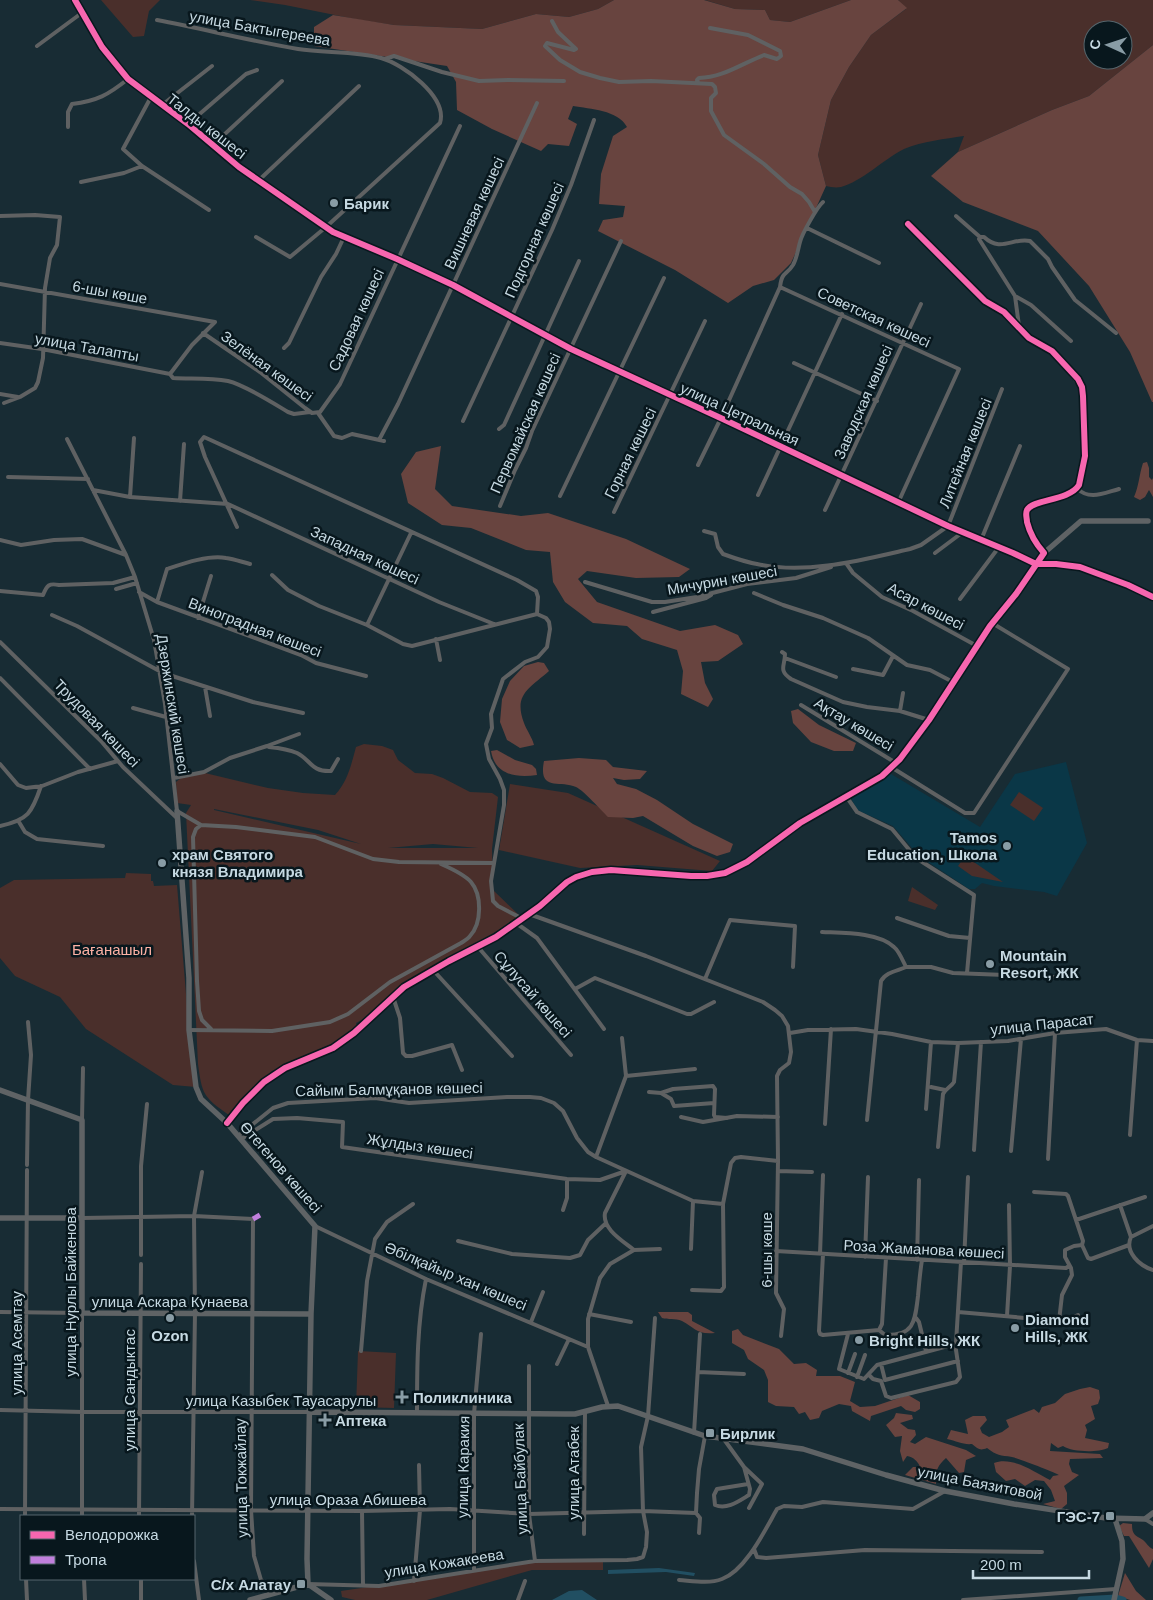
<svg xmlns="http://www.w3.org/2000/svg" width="1153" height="1600" font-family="Arial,sans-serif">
	<rect width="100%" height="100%" fill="#182c34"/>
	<path fill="#0a3747" d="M1066,762L1087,843L1057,896L1044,892L994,886L982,883L975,889H969L919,856L893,826L857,810L851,798L891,774L980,827L1015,774Z"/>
	<path fill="#4a2f2b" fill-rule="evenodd" d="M101,0H160L149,11L144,36L133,37Z
		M250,0H614L598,9L569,17L536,14L482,29L394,25L360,20L285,5Z
		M705,0H851L790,22L770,20L765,10L735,9Z
		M898,0H1153V45L1089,96L1052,110L958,152L964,136C945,139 923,141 904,149C884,159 861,182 841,187C836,188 830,187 826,186L818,155L831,100L849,67L871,35L906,9ZM1093,30H1123V60H1093Z
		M364,744L382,746L393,750L398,760L415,773L432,774L443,778L470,792L492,793L498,797L492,849L493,890L523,919L516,923L506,926L428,970L377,1012L356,1023L358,1029L314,1056L272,1071L229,1115C203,1097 202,1094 198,1064L186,813L191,805L177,803L176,782L181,778L205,773L268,788L303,793L335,795C348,781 351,765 356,747ZM214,809L318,830L361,844L214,810ZM433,844L478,848H388Z
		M510,784L568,793L720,861L712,871L637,865L580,868L499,850Z
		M1019,792L1043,808L1034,821L1010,805Z
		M967,853L970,855L968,858L1003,882L972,876L958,866Z
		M126,873L151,874V881H153L154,886L177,885L189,1030L196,1087L173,1085L86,1029L60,997L15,976L0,958V888L14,880L125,878Z
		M912,887L938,905L935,910L908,901Z
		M358,1351L396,1353L394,1408L356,1407Z
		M543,1561H603V1570H532L427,1600H355L342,1597L341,1591Z"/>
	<path fill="#68443f" d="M614,0H704L735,9L765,10L770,20L790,22L851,0H898L907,8L871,35L849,67L831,100L818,155L826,186L791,263L774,280L753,286L728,303L675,270L598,231L603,220L623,217L625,206L599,204L601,174L613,136L627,127C618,110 590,109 573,106L568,119L577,124L569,146L548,144L541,151L492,129L457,110L456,82L447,66L314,46V27L333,15L394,25L482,29L536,14L569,17L598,9Z
		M1153,45V402H1152L1130,352L1089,286L1038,231L963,202L931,176L958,152L1052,110L1089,96Z
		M441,446L435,489L452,506L521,516L548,513L626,539L690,569L679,577L636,578L587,571L578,579L597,602L680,631L715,625L738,635L743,644L718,661L701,662L705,683L713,699L708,707L681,694L683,671L677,650L642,639L627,626L593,623L565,602L553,582L550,552L526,550L471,528L442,525L408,503L401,474L416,452Z
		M1147,462L1149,468V477L1152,480L1153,478V497L1149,490L1145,497L1140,500L1134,497C1139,486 1139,475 1143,463Z
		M538,662L544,663L549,671C530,688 513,694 524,723C527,731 532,737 534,745L520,748L507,740L500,722L502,699L510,681L524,666Z
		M798,709L819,725L856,743L853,751H834L811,742L793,723L791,711Z
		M497,750L515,760L532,765L536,769L537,775C516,778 495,775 491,751Z
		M579,758L606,760L613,767L647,771L640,779L624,780L613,778L617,784L636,789L657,800L693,824L733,844L730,852L717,856L693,846L643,816L633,818L608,817C602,811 583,790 576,787C559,780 538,792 544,761Z
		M658,1312H688L692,1315V1321L715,1333C697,1335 695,1328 682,1321C675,1318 668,1320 662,1318Z
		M738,1329L743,1335L779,1349L794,1364L806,1363L817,1370L816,1376H840L855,1382L850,1401L860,1407L875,1406L908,1395L920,1402V1409L915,1412L906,1410L901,1406L871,1416L870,1421L852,1411L851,1406L839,1404L822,1411L819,1418L810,1420L805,1412L799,1414L794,1407L776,1406L768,1402V1380L764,1370L748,1359L744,1350L732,1343V1331Z
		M1090,1387L1099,1390L1100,1398L1098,1404L1091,1406L1095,1419L1085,1425L1087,1430L1085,1438L1109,1443L1108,1448C1097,1453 1072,1452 1063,1446L1058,1448L1051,1443L1050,1451L1100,1454L1103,1458L1070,1459L1069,1464L1072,1472L1079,1475L1064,1486L1067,1493V1504L1061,1509L1043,1504L1055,1501L1051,1490L1044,1481L1035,1480L1025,1486L1015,1479L1006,1481L996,1472L994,1463C1012,1456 1034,1472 1050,1480L1053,1476L1059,1475C1057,1473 1017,1458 1012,1457C1000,1455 997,1456 987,1448C980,1451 978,1449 972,1444C963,1445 957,1441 947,1439L951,1430L968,1434L965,1420L973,1416H985L987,1420L980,1428L982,1433L989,1437L1002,1432L1009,1427L1006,1420L1034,1409L1039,1413L1042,1407L1055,1403L1065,1394L1080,1389Z
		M896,1413L912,1415L913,1419L900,1423L908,1429L915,1430L916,1435L910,1442L915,1444L926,1437L966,1450L976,1456L966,1460L964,1472L959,1473L946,1458C937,1466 935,1472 936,1484L905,1475L913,1467H920C918,1461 913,1457 907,1456L903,1462L900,1451L902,1436L895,1437L886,1425L894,1418Z
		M1123,1523L1132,1524C1132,1535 1135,1535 1143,1540C1147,1543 1148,1547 1153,1549V1559L1149,1568L1129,1536H1124L1119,1526Z
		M1125,1573L1136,1591L1146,1600H1130L1118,1596Z"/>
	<path fill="#214f62" d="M659,1568L695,1573L694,1576L666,1572L608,1574V1570Z
		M582,1590L597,1600H552L569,1591Z"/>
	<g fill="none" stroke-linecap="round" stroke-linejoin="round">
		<path stroke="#214f62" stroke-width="7" d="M1081,1600L1116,1598L1123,1600"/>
		<path stroke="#5f6162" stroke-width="4" d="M157,20C204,29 251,41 298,49C324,53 357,51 381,58C403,64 448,97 440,123L326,227L290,257L256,237
			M552,21L558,32L576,49L574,50L547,43L545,46L560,60L580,72L600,78L619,82L651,81L712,84L715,87L716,93L711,98V111L724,135L764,164L790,187L802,194L809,202L815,212
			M37,46L83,12
			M385,59L394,56L442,72L479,81L508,80L564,81
			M698,83L697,80L699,78C722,78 743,63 764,55L777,59L781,56L780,51L748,35L710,28
			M151,97L123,149L142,166L209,210
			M162,105L212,66
			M188,124L246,74L257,70
			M68,127V112L72,104C97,101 108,95 128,79
			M213,145L282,81
			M258,181L359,86
			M81,182L124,173L142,166
			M0,216L35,215L60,217L57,245L50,258L45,288L43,358L38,382L35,388L20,397L4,403
			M956,216L980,237
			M908,224L985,301L1004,312L1019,326
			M807,228L879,263
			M0,284L215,322
			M780,287L959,369L898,503
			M1015,296L1019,326
			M203,333L260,372L305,408L312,413L320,412L340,384L460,126
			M1071,341L1031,305L1015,296L979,239L980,237H984C1001,253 1013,237 1030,241L1048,259L1052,267L1075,300L1116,333
			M0,343L42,349L170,374
			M284,348L289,343L321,277L336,254L344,237
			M794,363L877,401
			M170,374L173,378C192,379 210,378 228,381C245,385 273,403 288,412L294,414L310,412
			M170,374L192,345L215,322
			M0,394L18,397
			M318,413L334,436L342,438L352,434L384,441
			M463,421L552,230L571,185L594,120
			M499,429L504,425L579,261
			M67,439L126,555L135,577L154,640L165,704L177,811L201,825L236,827L315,837L373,859L399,862L494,863
			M379,440L398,404L537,103
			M698,465L721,418L780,287C782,271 786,276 793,265C797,258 798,249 800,242C802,234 817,207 823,202
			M8,477L88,479
			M1077,488C1089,501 1104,493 1119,489
			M93,490L130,497L228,504L439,602L494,624
			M758,495L842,314
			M560,496L664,278
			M130,497L134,438
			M180,501L184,444
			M500,506L515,470L526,448L532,431L621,241
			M825,510L921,304
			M614,512L705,321
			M237,527L205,457L200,442L204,437L517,580L536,591L538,597L537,614
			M704,531L715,534L718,547L723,554C734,558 745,562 757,564C806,575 862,560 910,549L921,545L948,526L1002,389
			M0,540L21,545L54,540L82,539L126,555
			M981,540L1020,446
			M935,553L959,535L961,531
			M846,563L853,573L882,597L913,611L977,646
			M1037,564C1078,561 1117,580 1153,597
			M272,575L288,590L319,606L367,625L403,644L412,646L537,614L546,618L549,622L550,629L547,647L538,657L525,662L503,679L491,714L492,728L486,744L489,759L500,779L504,790V805L491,881L493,901L498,906L523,919
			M585,582L652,602H665L697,597L747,584L796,578L831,567
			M116,589L137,583
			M0,591L43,595C47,585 49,583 59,585L113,583L135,577
			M139,592L157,602L301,655L316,663L366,676
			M754,593L783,605L823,618L868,638L907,665L930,670L953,682
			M960,599L999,547
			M157,602L167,569C185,563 208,555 226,558C234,559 242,562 250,564
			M653,612L706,598L711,595
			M52,615L77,626L163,673L253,702L303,713
			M198,618L211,576
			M367,625L411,533
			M436,639L440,660
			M0,642L101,741L123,767L178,819
			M782,652L785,654C785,666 778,670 791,679L843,702L867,707L900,711L929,720
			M785,658L836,677
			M853,669L883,675L893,656
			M0,678L90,769
			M205,687L210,716
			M801,705L896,763
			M133,708L166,717
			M900,711L903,693
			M269,747C279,748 288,749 297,753C311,760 311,772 331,771L338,759
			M0,764L18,785L26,788L42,786L78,772L118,761
			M891,767L965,813H974L1068,669L992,623
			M174,778L204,772L230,758L267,746L299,734
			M846,796L857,812L892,829L916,858L974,895L967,973
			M19,822L25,832L37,839L103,846
			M201,825L196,829L193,837L197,981L199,1011L202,1020L211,1029
			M0,826C28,820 32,813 41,786
			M529,914L646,956L763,1002L775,1010L782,1016L788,1026L791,1052L789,1063L780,1070L777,1076L778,1161L741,1157L735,1158L731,1163L723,1204L724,1287L721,1291L692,1290
			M897,918L949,936L970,938
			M516,923L537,938L604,1029
			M822,932C842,933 878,932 894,947C899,951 903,961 906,967H931L953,973L1077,978
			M478,947L571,1055
			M433,970L512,1056
			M705,979L730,920L795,926L793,967
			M575,989L595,978L687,1014H691L714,1002
			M393,997L400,1018L403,1053L406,1056H412L452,1045L462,1070
			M189,1030L272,1031L330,1022L348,1014L390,982L461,943C464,941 468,939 470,936C482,923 482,895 471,882C464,874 450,868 441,864
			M790,1033L808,1030L856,1029L892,1034L931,1042L958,1043L1008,1041L1055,1033L1106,1029L1137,1040L1153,1041
			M626,1076L695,1069
			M931,1087L945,1090
			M649,1092L661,1093L673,1089L713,1086L715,1089L714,1115L715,1117L727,1118
			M661,1093L671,1099L674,1106L714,1103
			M926,1109L931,1042
			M681,1117L703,1122L737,1116L778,1117
			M82,1120L83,1068
			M867,1120L881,981C886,972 897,971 906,967
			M825,1124L831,1029
			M1130,1135L1137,1040
			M238,1136L273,1108L288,1103L375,1098L409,1103L507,1097H530L541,1098L554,1103L563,1111L577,1138L588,1152L596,1157L693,1201L723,1204
			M241,1139L273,1119L297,1118L343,1122L342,1147L567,1179L600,1180L626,1171
			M938,1147L943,1094C946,1088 951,1087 954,1082L958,1043
			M974,1150L981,1042
			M1011,1151L1021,1039
			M596,1157L626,1076L622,1038
			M1048,1159L1055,1033
			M778,1161L776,1293L784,1309L781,1336
			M27,1165L28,1100L31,1055L28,1022
			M626,1171L605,1213C602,1229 623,1241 634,1250
			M778,1171L812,1172
			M1034,1192L1066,1194L1068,1196L1083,1241L1082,1245
			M1120,1205L1131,1237
			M563,1210L567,1198V1179
			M83,1218L194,1216L253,1219L251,1510L254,1556L261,1580L264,1583L293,1587
			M1076,1220L1145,1197
			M315,1226L426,1279L588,1347
			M1153,1226L1131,1237C1124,1252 1140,1266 1153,1270
			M458,1241L512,1254L570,1258L580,1255L588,1240L605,1224
			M691,1249L693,1201
			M776,1251L1066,1268L1069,1266
			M820,1254L823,1175
			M823,1254L819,1331L820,1334L823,1335L879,1330L885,1335C915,1336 915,1320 918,1296C919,1284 920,1272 922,1260
			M141,1255V1166L147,1104
			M865,1257L868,1177
			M917,1260L919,1180
			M964,1262L968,1177
			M0,1312L82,1313V1516
			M958,1312L1059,1321L1062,1295L1072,1275L1071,1268L1065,1257V1250L1074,1246L1082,1245L1088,1258L1091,1259L1129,1245
			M589,1314L631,1322
			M1007,1316L1010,1266L1009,1205
			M916,1318L919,1322L926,1351
			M1059,1321L1068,1320L1078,1315
			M531,1322L543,1292
			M879,1330L882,1324L886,1258
			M848,1334L839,1369L864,1379L877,1365L948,1346L955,1347L956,1350L960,1377L956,1382L891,1398L886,1396L881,1381L873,1379L869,1375
			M955,1347L956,1343L961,1262
			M361,1351L367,1281L375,1239L387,1222L413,1204
			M557,1364L569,1339
			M881,1364L885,1380L958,1361
			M529,1366V1514L535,1561
			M698,1372L744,1374
			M848,1373L855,1354
			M857,1377L865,1355
			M608,1406L588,1347V1319L600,1278L610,1264L634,1250L660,1249
			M0,1410L83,1412H309
			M417,1413C417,1368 417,1323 426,1279
			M694,1433L700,1334
			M723,1438L744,1467L762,1484L749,1508
			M744,1467L750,1489L749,1495C739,1501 727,1510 715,1505L714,1495L717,1489L748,1484
			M0,1509L362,1511L450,1509L529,1514L643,1511L696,1513
			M362,1511L363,1585
			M25,1516L27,1170
			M139,1516L141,1264
			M192,1516L195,1312L194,1216L202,1172
			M1145,1519L1153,1524
			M699,1533L700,1518L696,1513L697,1493L699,1469L705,1436
			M584,1534L585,1412
			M754,1549L757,1557L766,1558L865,1550L1042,1552
			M194,1561L199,1600
			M474,1570V1414L481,1334
			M26,1579L27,1600
			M84,1579L85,1600
			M141,1579V1600
			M679,1580C693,1581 709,1584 722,1579C746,1570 765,1530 777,1509L784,1506L802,1507L823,1502L913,1509L945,1491
			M414,1581L420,1510L419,1465
			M308,1584L379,1586L535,1561L627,1560L637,1559L643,1557L646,1547L647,1532L643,1511L641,1447L648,1416L655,1318
			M518,1600L525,1581
			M963,1600L1116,1589"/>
		<path stroke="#5f6365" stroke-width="5.5" d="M75,0L102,47L128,79L188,124L239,167L333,232L397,259L453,285L482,299L544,336L619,372L725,420L948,526L1013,553L1036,564
			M1044,553L1081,521H1148
			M177,811L189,978V1030L196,1087L201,1099L227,1123L315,1226L311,1314L307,1559L308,1584L331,1600
			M0,1090L82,1120V1313L311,1314
			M227,1123L243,1103L264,1082L285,1068L333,1048L354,1033L404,987L449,961L496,937L540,906L567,882L576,877L592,872L611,870L691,876H707L725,873L747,862L800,823L882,776L900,759L929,720L990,626L1016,594L1044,553L1029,532L1026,514L1027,510L1033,505L1073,491L1079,485L1085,456L1082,387L1059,358L1043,345L1029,338L1019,326
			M0,1218H83
			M309,1412L565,1414H575L602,1407L618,1406L705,1436L803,1449L886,1475L945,1491L1014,1504L1106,1518L1145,1519L1153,1513
			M250,1600L308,1584
			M1114,1600L1123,1559L1122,1541L1115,1519"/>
		<path stroke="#c07fdc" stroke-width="5" stroke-dasharray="10 5" stroke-linecap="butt" d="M253,1219L260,1215"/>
		<defs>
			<path id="cycleway" d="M75,0L102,47L128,79L188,124L239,167L333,232L397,259L453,285L571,349L725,420L948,526L1013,553L1036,564H1056L1080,567L1128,585L1153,597
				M227,1123L243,1103L264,1082L285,1068L333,1048L354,1033L404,987L449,961L496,937L540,906L567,882L576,877L592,872L611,870L691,876H707L725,873L747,862L800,823L882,776L900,759L929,720L990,626L1016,594L1044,553C1035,543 1030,534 1027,522C1027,518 1025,514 1027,510C1033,499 1069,501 1079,485L1085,456L1083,396L1082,387L1078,379L1052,351L1029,338L1004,312L985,301L908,224"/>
		</defs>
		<use href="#cycleway" stroke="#08171d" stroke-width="9"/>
		<use href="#cycleway" stroke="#f766af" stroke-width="6"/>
	</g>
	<g fill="#899ca5" stroke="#08171d" stroke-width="2">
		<circle cx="334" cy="203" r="5"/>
		<circle cx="1007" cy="846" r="5"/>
		<circle cx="162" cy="863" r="5"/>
		<circle cx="990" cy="964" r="5"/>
		<circle cx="170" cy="1318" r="5"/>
		<circle cx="1015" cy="1328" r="5"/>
		<circle cx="859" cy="1340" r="5"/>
		<path d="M399.5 1389.5h5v5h5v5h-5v5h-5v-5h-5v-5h5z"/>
		<path d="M322.5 1412.5h5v5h5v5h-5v5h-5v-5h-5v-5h5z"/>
		<rect x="705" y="1428" width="10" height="10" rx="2.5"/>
		<rect x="1105" y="1511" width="10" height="10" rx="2.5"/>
		<rect x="296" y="1579" width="10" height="10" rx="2.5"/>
	</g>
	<g text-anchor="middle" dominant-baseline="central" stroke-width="5" stroke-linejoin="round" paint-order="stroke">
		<g font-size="15" fill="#c6d9e2" stroke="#08171d">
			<text transform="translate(260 28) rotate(10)">улица Бактыгереева</text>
			<text transform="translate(207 126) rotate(38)">Талды көшесі</text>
			<text transform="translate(474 213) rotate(-65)">Вишневая көшесі</text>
			<text transform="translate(534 240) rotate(-66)">Подгорная көшесі</text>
			<text transform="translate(110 292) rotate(10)">6-шы көше</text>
			<text transform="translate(874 317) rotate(25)">Советская көшесі</text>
			<text transform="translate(356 320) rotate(-65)">Садовая көшесі</text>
			<text transform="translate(87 347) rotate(10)">улица Талапты</text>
			<text transform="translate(267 366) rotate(36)">Зелёная көшесі</text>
			<text transform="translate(863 402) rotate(-66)">Заводская көшесі</text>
			<text transform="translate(740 414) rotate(25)">улица Цетральная</text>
			<text transform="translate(525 423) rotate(-66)">Первомайская көшесі</text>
			<text transform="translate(630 453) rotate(-64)">Горная көшесі</text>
			<text transform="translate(965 453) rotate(-68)">Литейная көшесі</text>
			<text transform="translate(365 555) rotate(25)">Западная көшесі</text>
			<text transform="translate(722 580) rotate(-10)">Мичурин көшесі</text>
			<text transform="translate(926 606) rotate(28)">Асар көшесі</text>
			<text transform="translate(255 627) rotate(21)">Виноградная көшесі</text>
			<text transform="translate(173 704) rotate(81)">Дзержинский көшесі</text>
			<text transform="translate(97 723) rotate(46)">Трудовая көшесі</text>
			<text transform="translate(854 724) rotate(31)">Ақтау көшесі</text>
			<text transform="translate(533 994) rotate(49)">Сұлусай көшесі</text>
			<text transform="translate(1042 1024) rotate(-6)">улица Парасат</text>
			<text transform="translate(389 1089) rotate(-1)">Сайым Балмұқанов көшесі</text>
			<text transform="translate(420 1146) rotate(8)">Жұлдыз көшесі</text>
			<text transform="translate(281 1167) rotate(49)">Өтегенов көшесі</text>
			<text transform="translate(924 1249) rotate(3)">Роза Жаманова көшесі</text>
			<text transform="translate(766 1250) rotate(-90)">6-шы көше</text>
			<text transform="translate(456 1276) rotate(23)">Әбілқайыр хан көшесі</text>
			<text transform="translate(70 1292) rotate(-90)">улица Нурлы Байкенова</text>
			<text x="170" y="1301">улица Аскара Кунаева</text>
			<text transform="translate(16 1343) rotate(-90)">улица Асемтау</text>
			<text transform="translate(129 1390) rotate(-90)">улица Сандыктас</text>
			<text x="281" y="1400">улица Казыбек Тауасарулы</text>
			<text transform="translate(463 1467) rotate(-89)">улица Каракия</text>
			<text transform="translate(573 1473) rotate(-90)">улица Атабек</text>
			<text transform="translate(241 1478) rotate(-91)">улица Токжайлау</text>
			<text transform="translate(520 1479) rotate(-92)">улица Байбулак</text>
			<text transform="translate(980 1483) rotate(11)">улица Баязитовой</text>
			<text x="348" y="1499">улица Ораза Абишева</text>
			<text transform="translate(444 1563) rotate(-9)">улица Кожакеева</text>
		</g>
		<g font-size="15" font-weight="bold" fill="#c6d9e2" stroke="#08171d" text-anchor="start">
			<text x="344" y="203">Барик</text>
			<text x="997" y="837" text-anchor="end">Tamos<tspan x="997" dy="17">Education, Школа</tspan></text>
			<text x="172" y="854">храм Святого<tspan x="172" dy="17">князя Владимира</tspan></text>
			<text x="1000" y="955">Mountain<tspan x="1000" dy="17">Resort, ЖК</tspan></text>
			<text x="1025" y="1319">Diamond<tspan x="1025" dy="17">Hills, ЖК</tspan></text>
			<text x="170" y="1335" text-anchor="middle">Ozon</text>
			<text x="869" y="1340">Bright Hills, ЖК</text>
			<text x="413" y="1397">Поликлиника</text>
			<text x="335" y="1420">Аптека</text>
			<text x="720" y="1433">Бирлик</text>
			<text x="1100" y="1516" text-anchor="end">ГЭС-7</text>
			<text x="291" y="1584" text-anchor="end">С/х Алатау</text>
		</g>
		<g font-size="15" fill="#fdb1a4" stroke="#08171d">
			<text x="112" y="949">Бағанашыл</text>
		</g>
	</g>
	<rect x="20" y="1515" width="175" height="65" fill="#08171d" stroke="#54656c"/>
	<rect x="30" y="1531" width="25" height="8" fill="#f766af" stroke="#54656c"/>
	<text x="65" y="1540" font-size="15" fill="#c6d9e2">Велодорожка</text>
	<rect x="30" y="1556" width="25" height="8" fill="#c07fdc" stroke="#54656c"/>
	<text x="65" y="1565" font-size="15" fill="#c6d9e2">Тропа</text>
	<g transform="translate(1108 45) rotate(273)"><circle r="24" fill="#08171d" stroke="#54656c"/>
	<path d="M0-4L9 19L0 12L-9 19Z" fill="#899ca5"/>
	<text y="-8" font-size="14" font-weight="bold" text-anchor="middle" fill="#c6d9e2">С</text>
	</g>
	<path d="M973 1570v8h116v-8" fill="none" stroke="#c6d9e2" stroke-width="2.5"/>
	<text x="980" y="1570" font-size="15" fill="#c6d9e2" stroke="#08171d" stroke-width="4" paint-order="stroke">200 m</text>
</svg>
